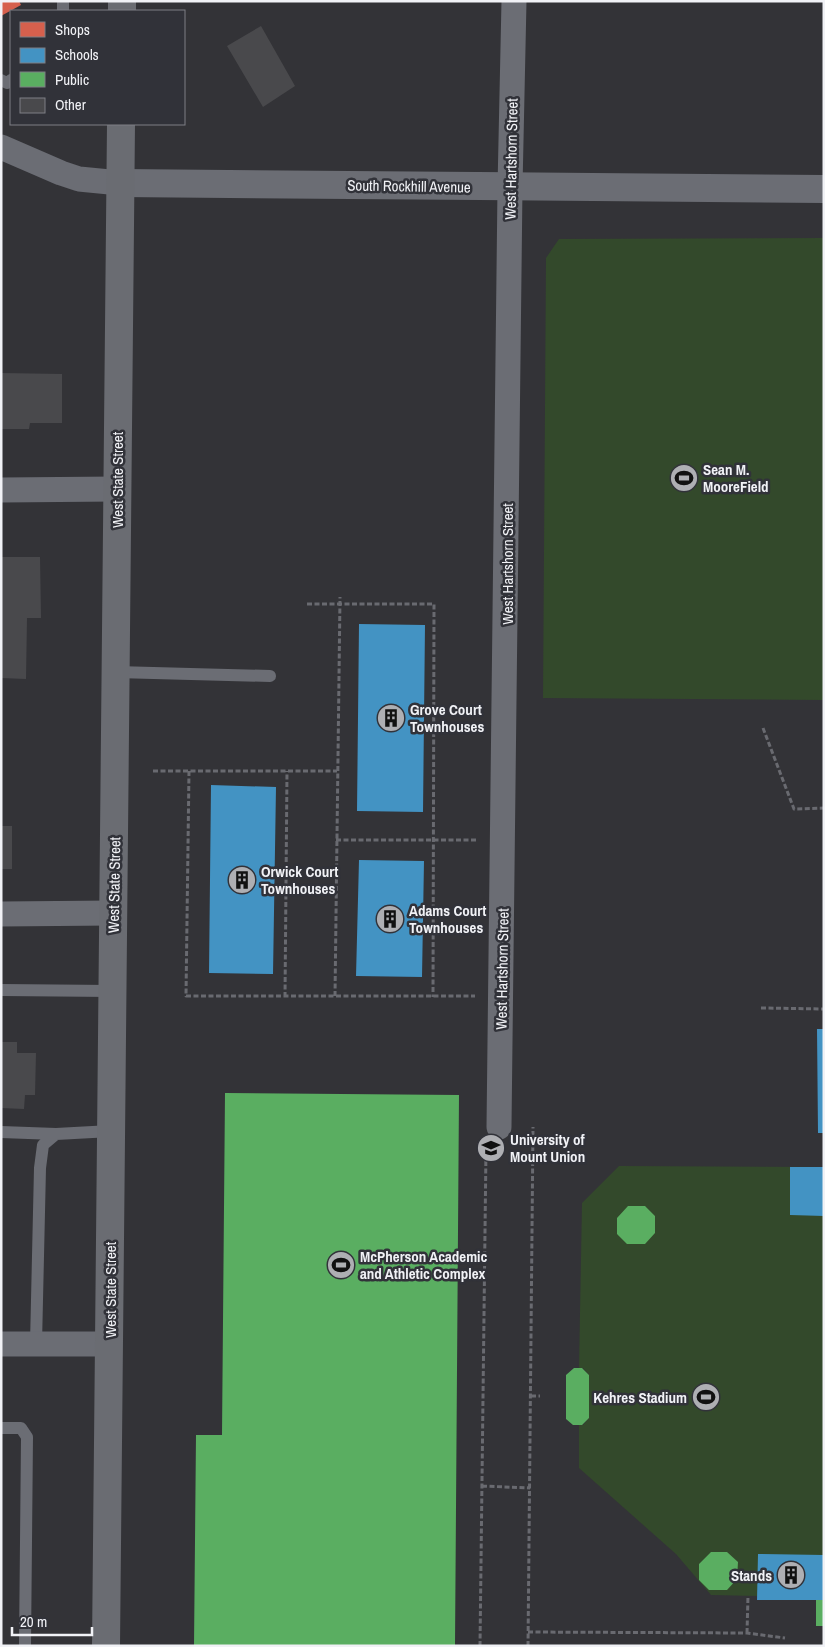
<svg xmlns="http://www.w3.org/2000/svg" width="825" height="1647" font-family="'Archivo Narrow',sans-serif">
	<rect width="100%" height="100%" fill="#333337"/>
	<path fill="#33492b" d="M824,238V700L543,698L546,258L559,239Z
		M619,1166L824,1167V1626H816V1600L757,1596L711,1595L676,1554L579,1468V1425H583L589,1418V1375L583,1368H579L582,1203Z"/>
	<path fill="#d6604d" d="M1,1H19L21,5L1,16Z"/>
	<path fill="#4393c3" d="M359,624L425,625L423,812L357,811Z
		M211,785L276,787L273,974L209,973Z
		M359,860L424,861L422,977L356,976Z
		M817,1029H824V1133H818Z
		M790,1167H824V1216L790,1215Z
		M758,1554L824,1555V1600H757Z"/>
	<path fill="#5aae61" d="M225,1093L459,1095L455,1646H194L196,1435H222Z
		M628,1206H645L655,1216V1233L645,1244H627L617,1234V1218Z
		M574,1368H582L589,1375V1418L582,1425H573L566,1419V1375Z
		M711,1552H727L738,1562L737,1579L727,1590H709L699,1580V1564Z
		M816,1600H824V1626H816Z"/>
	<path fill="#49494c" d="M261,26L295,86L263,107L227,46Z
		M1,373L62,374V423H30L29,429H1Z
		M1,557H40L41,618H27L26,679L1,678Z
		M1,826H12V869H1Z
		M1,1042H17V1053H36L35,1095H25L24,1109L1,1108Z"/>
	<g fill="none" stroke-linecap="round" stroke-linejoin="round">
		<path stroke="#696a70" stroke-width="3" stroke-dasharray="5 2.5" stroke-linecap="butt" d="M307,604H434L433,997
			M763,728L794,809L824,808
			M153,771H337
			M189,771L186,996H475
			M336,840H478
			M335,996L340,597
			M285,997L287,771
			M761,1008L824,1009
			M531,1396H540
			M482,1486L530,1488
			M528,1632L747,1633L785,1638
			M747,1633L748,1596
			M480,1646L486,1149
			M528,1646L533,1127"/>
		<path stroke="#6b6d74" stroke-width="12" d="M63,11V1
			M1,80L7,83L11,80
			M116,672L270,676
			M1,990L112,991
			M1,1132L56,1134
			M36,1344L40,1168L43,1145L56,1134L111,1131
			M1,1428H21L27,1437L25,1646"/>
		<path stroke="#6b6d74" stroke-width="25" d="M1,147L61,173L79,179L120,183
			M1,490L117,489
			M1,914L113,913
			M499,1127L510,187L514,1
			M1,1344H109"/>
		<path stroke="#6b6d74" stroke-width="28" d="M120,183L824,189"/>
		<path stroke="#6a6c72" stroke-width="28" d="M122,11V1
			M106,1646L121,124"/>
	</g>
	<defs>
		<symbol id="stadium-disc" viewBox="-11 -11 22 22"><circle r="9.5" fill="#aeafb3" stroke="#313239"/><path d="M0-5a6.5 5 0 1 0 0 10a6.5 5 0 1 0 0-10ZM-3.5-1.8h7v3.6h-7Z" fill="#111"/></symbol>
		<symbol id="building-disc" viewBox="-11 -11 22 22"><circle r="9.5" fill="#aeafb3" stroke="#313239"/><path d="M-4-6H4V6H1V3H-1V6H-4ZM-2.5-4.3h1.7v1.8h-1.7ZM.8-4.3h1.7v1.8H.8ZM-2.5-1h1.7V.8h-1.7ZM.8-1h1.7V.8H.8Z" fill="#111"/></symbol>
		<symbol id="university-disc" viewBox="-11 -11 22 22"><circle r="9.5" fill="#aeafb3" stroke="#313239"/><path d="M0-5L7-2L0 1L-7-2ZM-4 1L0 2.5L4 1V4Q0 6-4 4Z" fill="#111"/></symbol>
	</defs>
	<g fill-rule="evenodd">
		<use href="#stadium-disc" x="668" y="462" width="32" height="32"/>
		<use href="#building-disc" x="375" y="702" width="32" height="32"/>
		<use href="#building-disc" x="226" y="864" width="32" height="32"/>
		<use href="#building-disc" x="374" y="903" width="32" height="32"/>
		<use href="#university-disc" x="475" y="1132" width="32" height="32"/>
		<use href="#stadium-disc" x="325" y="1249" width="32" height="32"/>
		<use href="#stadium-disc" x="690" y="1381" width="32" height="32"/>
		<use href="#building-disc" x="775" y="1559" width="32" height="32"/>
	</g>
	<g text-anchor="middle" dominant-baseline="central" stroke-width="5" stroke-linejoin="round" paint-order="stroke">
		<g font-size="15" fill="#f1f2f6" stroke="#313239">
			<text transform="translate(511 159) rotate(-89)">West Hartshorn Street</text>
			<text transform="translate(409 186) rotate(1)">South Rockhill Avenue</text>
			<text transform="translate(117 480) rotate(-90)">West State Street</text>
			<text transform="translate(507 564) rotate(-90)">West Hartshorn Street</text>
			<text transform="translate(114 885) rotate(-89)">West State Street</text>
			<text transform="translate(502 969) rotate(-89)">West Hartshorn Street</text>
			<text transform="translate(110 1290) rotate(-90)">West State Street</text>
		</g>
		<g font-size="15" font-weight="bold" fill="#f1f2f6" stroke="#313239" text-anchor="start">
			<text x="703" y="469">Sean M.<tspan x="703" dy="17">MooreField</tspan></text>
			<text x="410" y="709">Grove Court<tspan x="410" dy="17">Townhouses</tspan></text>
			<text x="261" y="871">Orwick Court<tspan x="261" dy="17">Townhouses</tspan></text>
			<text x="409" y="910">Adams Court<tspan x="409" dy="17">Townhouses</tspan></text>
			<text x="510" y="1139">University of<tspan x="510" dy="17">Mount Union</tspan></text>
			<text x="360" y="1256">McPherson Academic<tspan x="360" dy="17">and Athletic Complex</tspan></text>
			<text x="687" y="1397" text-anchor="end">Kehres Stadium</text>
			<text x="772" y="1575" text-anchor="end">Stands</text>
		</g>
	</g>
	<rect width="825" height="1647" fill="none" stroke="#f1f2f6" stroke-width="5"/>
	<rect x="10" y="10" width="175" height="115" fill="#313239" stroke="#7e7f85"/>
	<rect x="20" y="22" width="25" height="15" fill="#d6604d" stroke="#7e7f85"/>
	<text x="55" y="35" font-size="15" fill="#f1f2f6">Shops</text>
	<rect x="20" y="48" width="25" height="15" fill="#4393c3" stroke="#7e7f85"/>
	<text x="55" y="60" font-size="15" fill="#f1f2f6">Schools</text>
	<rect x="20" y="72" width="25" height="15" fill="#5aae61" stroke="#7e7f85"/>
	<text x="55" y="85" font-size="15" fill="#f1f2f6">Public</text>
	<rect x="20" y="98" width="25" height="15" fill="#49494c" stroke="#7e7f85"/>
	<text x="55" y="110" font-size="15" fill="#f1f2f6">Other</text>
	<path d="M12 1627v8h80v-8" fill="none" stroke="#f1f2f6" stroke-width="2.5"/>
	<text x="20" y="1627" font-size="15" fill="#f1f2f6" stroke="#313239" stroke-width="4" paint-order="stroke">20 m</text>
</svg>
